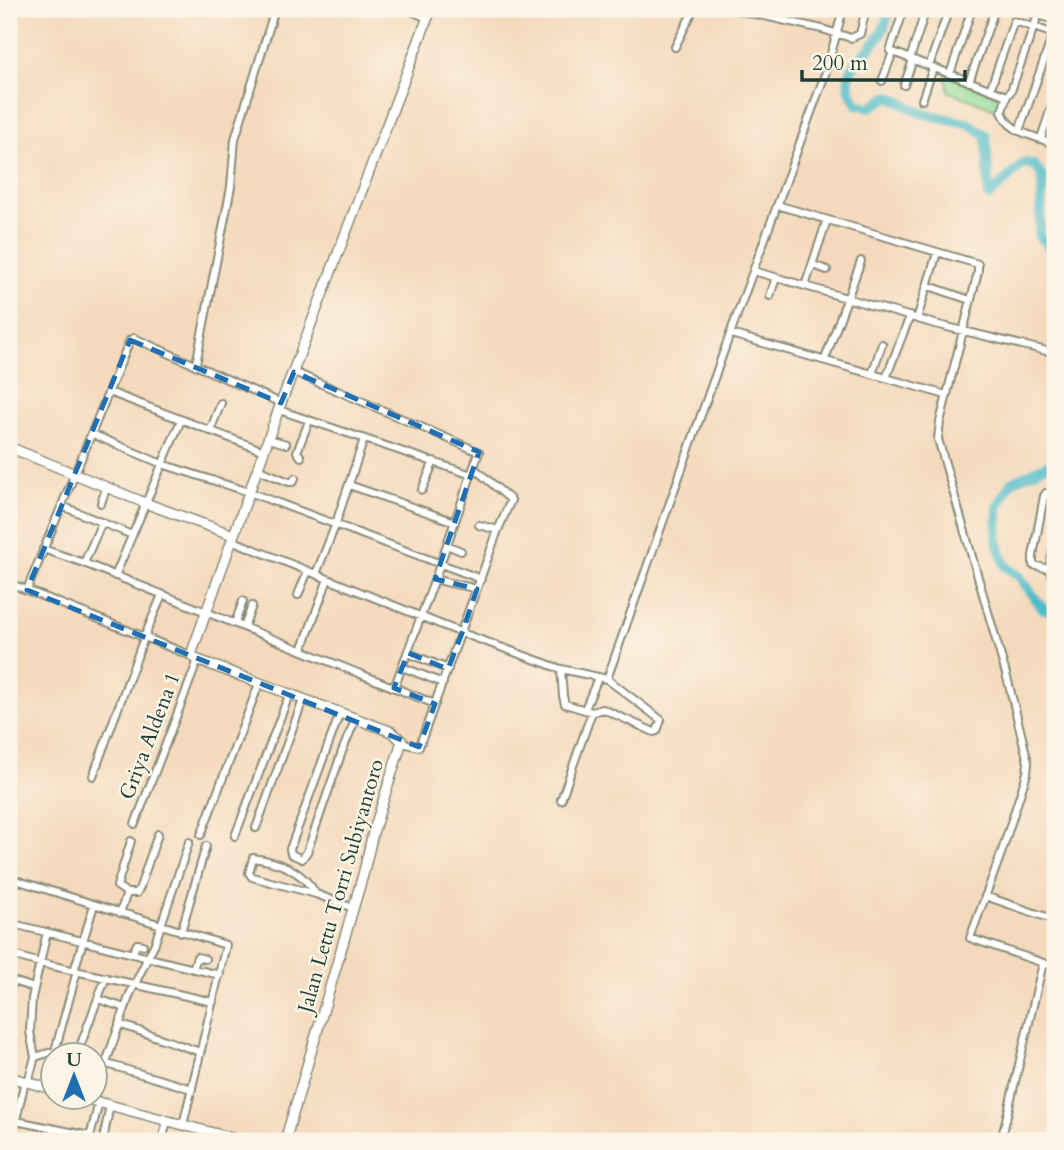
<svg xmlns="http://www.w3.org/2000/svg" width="1064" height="1150" font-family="Cardo,serif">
	<rect width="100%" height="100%" fill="#fcf5e5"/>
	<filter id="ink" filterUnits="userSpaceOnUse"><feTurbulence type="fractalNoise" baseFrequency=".0143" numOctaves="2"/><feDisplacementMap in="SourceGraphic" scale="14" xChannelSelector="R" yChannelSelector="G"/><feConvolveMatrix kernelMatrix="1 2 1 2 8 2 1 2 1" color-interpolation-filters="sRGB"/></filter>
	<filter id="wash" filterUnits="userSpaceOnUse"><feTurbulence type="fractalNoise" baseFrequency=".00686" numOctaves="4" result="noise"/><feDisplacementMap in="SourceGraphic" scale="28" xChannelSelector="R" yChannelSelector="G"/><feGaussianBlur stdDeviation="1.57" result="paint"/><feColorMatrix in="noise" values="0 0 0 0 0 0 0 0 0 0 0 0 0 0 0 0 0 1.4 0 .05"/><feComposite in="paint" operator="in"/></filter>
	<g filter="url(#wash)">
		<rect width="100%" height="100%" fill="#f4d9bc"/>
		<path fill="#8fdb98" stroke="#578c66" stroke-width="2" d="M945,75L999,96L1000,98L996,109L949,92Z"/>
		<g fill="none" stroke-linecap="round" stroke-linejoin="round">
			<path stroke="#4ebbc9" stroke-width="10" d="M888,9C887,56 827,60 857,104L870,107L890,96L921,113L970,124L986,135L989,196L1024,163L1034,165L1043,177L1039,236L1055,255
				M1055,461L1011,482L998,506L997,541L1005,566L1019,576L1043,609L1055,611"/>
		</g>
	</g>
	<g filter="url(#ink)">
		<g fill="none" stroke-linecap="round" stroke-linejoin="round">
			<defs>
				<path id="street" d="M407,9L427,18
					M733,9L822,29L851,38L860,34L866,9
					M1021,9L1038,15
					M822,13V9
					M1034,27L1054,34
					M675,47L694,9
					M893,52L890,51L904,9
					M910,59L926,9
					M929,66L949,9
					M950,74L972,9
					M882,81L893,52L1007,96L1002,111C1009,135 1037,135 1055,145
					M969,82L995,9
					M904,85L913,60
					M990,90L1014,21L1033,27
					M1007,96L1011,91L1038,15L1048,18L1051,9
					M922,100L933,68
					M1019,131L1055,29
					M1041,138L1055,96
					M777,205L978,264V272L940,422L938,439L1008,681L1028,762L1027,773L1001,854L970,938L1055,967
					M813,265L827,270
					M754,271L935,324L1055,353
					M805,286L827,220
					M929,286L970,300
					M770,296L776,278
					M917,319L937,253
					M731,334L946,395
					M825,359L861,261
					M196,364L231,187L235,139L275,9
					M294,372L479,452L435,579L394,688
					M872,374L882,344
					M886,378L910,316
					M109,392L264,451
					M279,410L472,475
					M210,431L221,403
					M92,434L162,464L249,492L481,579
					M269,439L286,444
					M301,457L297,452L309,421
					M257,469L289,482H293L295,478
					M349,485L455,522
					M422,490L434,461
					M1055,494L1046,493L1044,496L1033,556V565L1049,569L1055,581
					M101,503L107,486
					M62,506L132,535
					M479,525L498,530
					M231,540L462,633L561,669L607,679L661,720L657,731L654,732L603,709L592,712L565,704L563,696L561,669
					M447,545L461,551
					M43,549L84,563L435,704
					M84,563L102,522
					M1049,569L1055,541
					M316,574L335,526L364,439
					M115,576L181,420
					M435,579C450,584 463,585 477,589
					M9,583L192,656
					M27,590L130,340L134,338L281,403
					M298,595L308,571
					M235,623L243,601
					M244,627L252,606
					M302,650L328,579
					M408,653L448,669
					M402,667L443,683
					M607,679L726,345L827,69L843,9
					M585,709L598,678
					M340,713L290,849L291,854L302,859L307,852L343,749L356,718
					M402,743L419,747L498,530L511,500L474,468
					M93,776L144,638L162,595
					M561,800L592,712
					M135,824L198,660
					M256,828L303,700
					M201,835L259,684
					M235,836L289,695
					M131,841L117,886L127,893H137L140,887L158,834
					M9,878L226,945L183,1125
					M316,894C302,870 280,862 253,858L249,873L252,877L316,894L353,908
					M985,896L1055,920
					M120,913L127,893
					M9,923C80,940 149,959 220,975
					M181,932L206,846
					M9,954L40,963L213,1002
					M132,954L137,944L143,945
					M193,969L197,957L205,959
					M74,971L94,905
					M16,982L34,988
					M98,999L125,1008
					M119,1024L200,1052
					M81,1044L106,977
					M35,1057L55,1051L77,971
					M107,1064L192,1089
					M28,1082L35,1057L30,1032L32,998L47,932
					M94,1097L130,994L155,943L189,842
					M16,1121L90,1136
					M104,1135L110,1105
					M11,1141L25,1081
					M89,1141L99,1102
					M162,1141L167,1121
					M1001,1141L1043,963"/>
				<path id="secondary" d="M9,447L145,503L233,535
					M9,1077L52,1089
					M83,1098L243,1141
					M285,1141L363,875L373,833L402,741L392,732L198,660L192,656V652L281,403L431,9"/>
			</defs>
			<use href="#street" stroke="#8a8b78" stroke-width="10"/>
			<use href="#secondary" stroke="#8a8b78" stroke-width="12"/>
			<use href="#street" stroke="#fff" stroke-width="6"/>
			<use href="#secondary" stroke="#fff" stroke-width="9"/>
		</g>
	</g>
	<path fill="none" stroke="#1f6fb2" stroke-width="5" stroke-dasharray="14 9" stroke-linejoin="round" d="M130,340L281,403L294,372L479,452L435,579L477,589L462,633L448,669L408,653L394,688L435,704L419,747L27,590Z"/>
	<g text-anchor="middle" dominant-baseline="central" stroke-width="5" stroke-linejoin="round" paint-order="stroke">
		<g font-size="21" fill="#1f3d34" stroke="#fcf5e5">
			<text transform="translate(150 736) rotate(-69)">Griya Aldena 1</text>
			<text transform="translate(341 886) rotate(-74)">Jalan Lettu Torri Subiyantoro</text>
		</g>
	</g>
	<rect width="1064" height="1150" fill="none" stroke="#fcf5e5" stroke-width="35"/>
	<g transform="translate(74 1076)"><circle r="33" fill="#fcf5e5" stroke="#a4ab9e" stroke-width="2"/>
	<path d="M0-5L12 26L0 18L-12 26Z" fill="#1f6fb2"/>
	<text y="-10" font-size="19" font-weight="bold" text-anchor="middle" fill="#1f3d34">U</text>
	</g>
	<path d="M802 70v10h163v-10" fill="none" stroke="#1f3d34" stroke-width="3.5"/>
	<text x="812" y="70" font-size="21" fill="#1f3d34" stroke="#fcf5e5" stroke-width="5" paint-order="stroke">200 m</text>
</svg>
